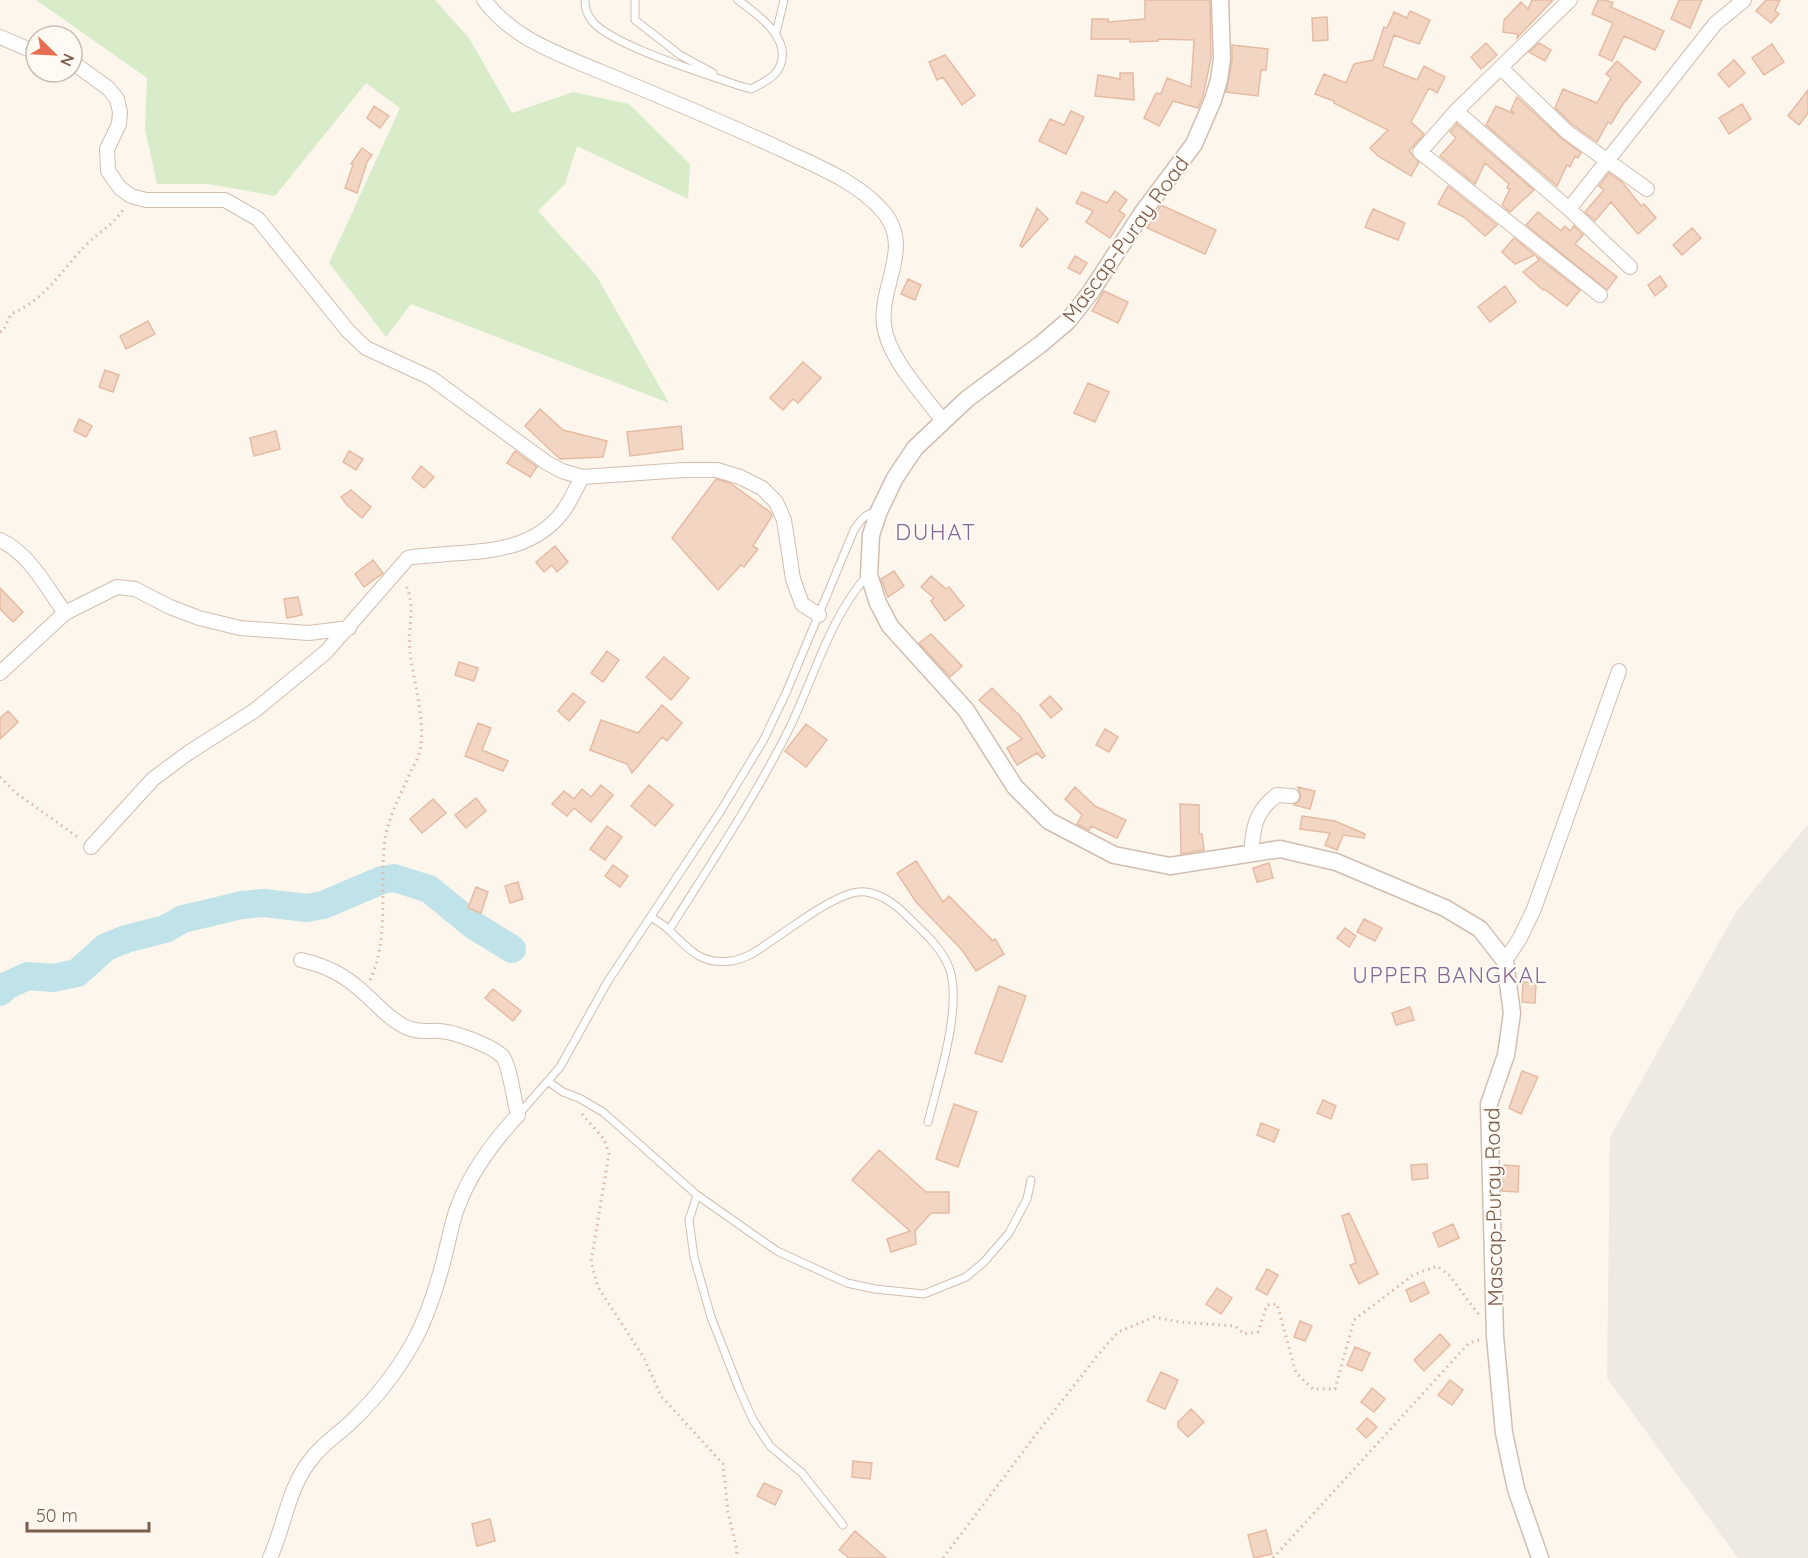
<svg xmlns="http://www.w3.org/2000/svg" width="1808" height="1558" font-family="Quicksand,sans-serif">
	<rect width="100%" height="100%" fill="#fdf6ec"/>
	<path fill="#efe9e4" d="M1808,824V1558H1738L1607,1378L1610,1137L1736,912Z"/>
	<path fill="#d8ecc9" d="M36,0H435L469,38L512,113L573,92L629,104L690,164L688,199L577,146L565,184L538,211L596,275L669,403L411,304L386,337L329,263L400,108L366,83L275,196L208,184H157L145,129L147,78Z"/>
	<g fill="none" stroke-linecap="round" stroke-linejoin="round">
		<path stroke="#bfe3e8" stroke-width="28" d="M0,992L8,985L28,976L53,978L77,973L106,947L126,939L165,929L183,919L242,905L264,903L307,908L323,905L382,880L394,878L429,889L473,925L512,949"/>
	</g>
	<path fill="#f3d5c3" stroke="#e6bba3" stroke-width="1.5" d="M1145,0H1210L1211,58L1203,96L1198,108L1173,101L1159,126L1144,118L1156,93L1161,94L1167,78L1191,87L1194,40L1158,39V41L1130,42V39H1091L1092,19H1108V22L1145,19Z
		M1532,0H1553L1517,38L1518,34L1503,32L1504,20L1521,2L1528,9Z
		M1598,0H1605L1613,3L1611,7L1664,31L1655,50L1624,36L1612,61L1599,55L1613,23L1592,14Z
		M1679,0H1702L1690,28L1671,19Z
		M1766,0H1780L1775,11L1779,14L1771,23L1756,11Z
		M1410,11L1430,20L1419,44L1394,35L1383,66L1417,80L1424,66L1445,77L1437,93L1429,88L1411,122L1424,134L1409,151L1419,162L1411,176L1378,156L1370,148L1388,130L1334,103V101L1315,94L1324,74L1346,83L1354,64L1373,60L1384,27L1387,28L1394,12L1407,18Z
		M1327,17L1328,40L1313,41L1312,18Z
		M1486,43L1497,55L1481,69L1471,57Z
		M1539,43L1551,50L1545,61L1529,52Z
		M1772,44L1784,62L1764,75L1752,58Z
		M1232,45L1268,49L1266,70H1261L1258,96L1226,92L1232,60Z
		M945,55L975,95L962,105L943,77L937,80L929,62Z
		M1734,60L1745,73L1729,87L1718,74Z
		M1617,61L1641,82L1623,104L1611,124L1608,122L1597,142L1573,125L1555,108L1563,89L1597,103L1611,78L1606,74Z
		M1120,73H1133L1134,100L1095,96L1098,75L1120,79Z
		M1808,90V113L1799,125L1788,116Z
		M1517,97L1561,138L1581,153L1578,158L1575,156L1570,167L1567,165L1557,186L1486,125L1496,106L1515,114L1511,110Z
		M1742,104L1751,119L1729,134L1719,118Z
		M374,106L389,116L380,128L367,118Z
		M1071,111L1084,117L1066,154L1039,141L1050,119L1064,125Z
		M1457,124L1534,190L1510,212L1502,205L1510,189L1507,188L1509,184L1485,163L1475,184L1440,156L1456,138L1450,132Z
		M362,148L372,155L367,162L357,193L345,188L353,165L351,164Z
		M1609,173L1622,182L1641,206L1644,204L1656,218L1638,234L1611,202L1595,221L1585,212L1604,190L1599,186Z
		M1448,186L1497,225L1485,236L1464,217L1438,204Z
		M1115,191L1127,200L1119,211L1125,215L1110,238L1086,222L1093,211L1076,203L1082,192L1107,203Z
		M1161,205L1216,230L1205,254L1147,228Z
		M1037,208L1048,219L1022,247L1020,246Z
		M1373,209L1405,223L1398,240L1365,227Z
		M1538,212L1561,231L1565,226L1570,231L1574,226L1583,235L1575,244L1617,277L1607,290L1526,225Z
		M1692,228L1701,238L1682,255L1673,245Z
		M1514,238L1535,255L1515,264L1502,252Z
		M1075,256L1087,263L1080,274L1068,268Z
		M1536,256L1580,290L1567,306L1544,289L1543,290L1523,272L1539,260Z
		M1660,276L1667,286L1655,296L1648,285Z
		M908,279L921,285L915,300L901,294Z
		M1505,286L1516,302L1490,322L1478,307Z
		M1104,291L1128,302L1118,323L1092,311Z
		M148,321L155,334L126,349L120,336Z
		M803,362L821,378L798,403L793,399L783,410L770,398Z
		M105,370L119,375L113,392L99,387Z
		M1088,383L1109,392L1095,422L1074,413Z
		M540,409L563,430L607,441L603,457L560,459L525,426Z
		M79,419L92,426L86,437L74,431Z
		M681,426L683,449L630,456L627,432Z
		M276,431L280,449L254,456L250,438Z
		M349,451L363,459L356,470L343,462Z
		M515,451L537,467L530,477L507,463Z
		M421,466L434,477L424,488L412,478Z
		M716,479L730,483L770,512L772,516L753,546L758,549L744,567L741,565L718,590L672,538Z
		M351,490L371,507L362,518L347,505L341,497Z
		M555,546L568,562L557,572L552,565L544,572L536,562Z
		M373,560L383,573L364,587L355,574Z
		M894,571L904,586L888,597L881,579Z
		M931,576L946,589L949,587L964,606L945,621L931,601L934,598L921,587Z
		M0,588L23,612L13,622L0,609Z
		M298,597L302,615L287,618L284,599Z
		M931,634L962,666L950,677L919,643Z
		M607,651L619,660L603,682L591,673Z
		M664,657L689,678L671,700L646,677Z
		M459,662L478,668L474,681L455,675Z
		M992,688L1020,716L1045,756L1042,758L1037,753L1017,765L1007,748L1022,739L979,700Z
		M573,693L585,702L569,721L558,711Z
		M1050,696L1062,709L1051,718L1040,705Z
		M662,705L682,723L667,741L662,737L632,773L627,764L590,750L601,720L638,733Z
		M8,711L18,722L0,739V718Z
		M478,723L491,728L482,750L508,761L503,771L465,756Z
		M806,724L827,740L806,767L785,751Z
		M1105,729L1118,737L1109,752L1096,745Z
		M601,785L613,795L591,822L574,808L567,816L552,804L564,791L574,799L582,789L591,797Z
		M649,785L673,805L655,826L631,806Z
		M1075,787L1095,806L1126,820L1117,838L1091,826L1089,830L1077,824L1082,815L1065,799Z
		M1298,787L1315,791L1310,809L1294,805L1299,801L1301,797Z
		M476,798L486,811L466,828L455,815Z
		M433,799L446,813L422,833L410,819Z
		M1180,804L1199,805V834H1202L1204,850L1181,854Z
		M1302,816L1335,821L1365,834L1364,838L1343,835L1337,850L1325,845L1330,833L1300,829Z
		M607,826L622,837L605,860L590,849Z
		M916,861L943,902L949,896L993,941L995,939L1004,954L976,971L962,950L916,902L897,873Z
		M1269,863L1273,878L1257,882L1253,868Z
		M613,865L628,876L620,887L605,876Z
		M518,882L523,899L510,903L505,886Z
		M476,887L488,892L481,913L468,908Z
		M1364,919L1382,928L1375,941L1357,932Z
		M1345,928L1356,936L1349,947L1337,938Z
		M1523,982L1536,983L1535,1003L1522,1002Z
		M999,986L1026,996L1002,1062L975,1053Z
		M493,989L521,1011L513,1021L485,998Z
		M1410,1007L1414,1020L1396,1025L1392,1013Z
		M1522,1071L1538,1077L1521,1114L1509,1108Z
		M1323,1100L1336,1106L1331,1119L1317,1113Z
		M954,1104L977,1112L958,1167L936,1159Z
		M1261,1123L1279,1130L1274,1142L1257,1135Z
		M879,1150L926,1192H949V1213H931L915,1231L916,1244L891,1252L887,1239L910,1231L852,1180Z
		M1427,1164L1428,1178L1412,1180L1411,1165Z
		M1504,1165L1519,1166L1518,1192L1502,1191Z
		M1349,1213L1378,1274L1359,1284L1350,1265L1356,1263L1342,1216Z
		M1453,1224L1459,1238L1439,1247L1433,1233Z
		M1267,1269L1278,1275L1267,1295L1256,1289Z
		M1424,1282L1429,1293L1411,1302L1406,1290Z
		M1217,1288L1232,1298L1221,1314L1206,1304Z
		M1300,1321L1312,1326L1305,1341L1294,1337Z
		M1440,1334L1450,1345L1424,1371L1414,1360Z
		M1355,1347L1370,1353L1362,1371L1347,1365Z
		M1161,1372L1178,1380L1165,1409L1147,1401Z
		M1450,1380L1463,1390L1452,1405L1438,1395Z
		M1372,1388L1385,1399L1374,1412L1361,1402Z
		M1191,1409L1204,1422L1188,1437L1178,1427V1422Z
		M1367,1418L1377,1427L1366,1438L1357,1429Z
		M853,1461L872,1463L870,1479L852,1477Z
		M764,1483L782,1491L775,1505L757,1496Z
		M490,1519L495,1541L477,1546L472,1524Z
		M1266,1530L1272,1554L1254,1558L1248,1535Z
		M855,1531L886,1558H849L839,1550Z"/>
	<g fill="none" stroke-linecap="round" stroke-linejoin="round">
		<defs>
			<path id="service" d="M585,0C585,9 587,14 592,21C613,46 703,73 737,85L751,89C761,84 776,77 780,66C792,38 757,14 738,0
				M635,0V20L680,55L713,73
				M776,33L784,0
				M651,917C657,921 664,925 669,930C689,949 700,965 731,961C746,959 759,950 771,941C796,925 821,904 849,894C869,886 891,900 905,914C922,931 942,947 950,970C962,1009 938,1082 928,1122
				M669,930C710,865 752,802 787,733C813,682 829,617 868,575
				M549,1082L563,1092L579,1098L603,1112L697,1195L777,1251L847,1283L875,1289L924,1294L966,1277L984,1262L1009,1233L1027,1199L1031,1180
				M518,1115L560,1067L608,981L720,812L763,741L786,693L854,530C860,521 865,513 877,512
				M697,1195L689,1220L694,1257L711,1317L740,1391L753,1420L770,1446L802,1473L843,1525"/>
			<path id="minor" d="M484,0C513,39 557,53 599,71C662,97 725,123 787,152C819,167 856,182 880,208C916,245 879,284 884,325C888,358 923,394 943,421
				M1570,0L1456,111L1420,152L1600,295
				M0,37L28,49L36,50
				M72,62L108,88L117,99L120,112L119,124L107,149L108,171L120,188L131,196L146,200H225L258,219L348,331L366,348L431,378L547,463L562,471L582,477L684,470H717L740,477L762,488L776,502L784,520L793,579L802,604L819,615
				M1501,68L1567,132L1647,189
				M1456,111L1569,209L1630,267
				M1569,209L1715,24L1744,0
				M0,540C29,553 47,588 65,613
				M0,673L65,613L117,587L135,589L170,607L199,618L240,628L309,633L349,628
				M91,847L153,779L188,753L254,711L326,652L408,558C421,555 433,556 446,554C490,551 535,550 564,510C571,500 576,488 582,477
				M1251,854C1253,828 1255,811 1277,795L1292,796
				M1505,961L1520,938L1534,909L1619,671
				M270,1558C285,1525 288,1486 313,1457C324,1443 340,1433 353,1420C377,1397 398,1370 414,1341C428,1315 438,1283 445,1255C449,1239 452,1221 458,1206C471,1171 493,1142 518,1115C514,1101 510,1067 503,1057C493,1046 455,1032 440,1031C428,1030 420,1033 408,1028C391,1021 379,1006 365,994C345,975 327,966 301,960"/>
			<path id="tertiary" d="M1220,0L1222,59L1219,80L1213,100L1194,144L1143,212L1090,293L1068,321L1041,344L967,399L915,448L895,478L879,511L871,535L869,575L878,603L890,626L966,710L1015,787L1049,821L1114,855L1170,866L1280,849L1336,862L1445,908L1480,929L1505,961L1512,1013L1506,1055L1489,1104L1495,1336L1504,1433L1516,1489L1540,1558"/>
		</defs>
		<use href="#service" stroke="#d1beb0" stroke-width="9"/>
		<use href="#minor" stroke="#d1beb0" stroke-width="16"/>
		<use href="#tertiary" stroke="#d1beb0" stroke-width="19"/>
		<path stroke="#d9b8a5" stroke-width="3" stroke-dasharray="1.5 4.5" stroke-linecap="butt" d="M0,332L3,331L11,314C48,298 61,270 87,244C100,231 114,225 124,208
			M0,777L16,793L79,838
			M370,980C390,940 379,883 385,839C389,815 401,794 411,771C414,765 419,757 420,750C426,720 413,681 410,651C407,627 417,608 405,583
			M582,1114L604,1139L609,1154L591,1262L598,1287L644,1358L661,1396L723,1464L728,1512L737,1550L736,1558
			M943,1558L1034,1437L1097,1356L1118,1332L1154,1317L1180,1322L1235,1326L1244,1334L1258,1332L1267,1305L1277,1304L1296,1373L1313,1389H1335L1354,1320L1413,1275L1437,1266L1449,1275L1479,1315
			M1273,1558L1469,1343L1479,1340"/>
		<use href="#service" stroke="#fff" stroke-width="7"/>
		<use href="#minor" stroke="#fff" stroke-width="14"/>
		<use href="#tertiary" stroke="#fff" stroke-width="16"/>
	</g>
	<g text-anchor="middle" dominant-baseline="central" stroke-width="4.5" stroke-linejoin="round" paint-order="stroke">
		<g font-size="21" fill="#7a5c4d" stroke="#fffaf3">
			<text transform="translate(1125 239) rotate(-54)">Mascap-Puray Road</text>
			<text transform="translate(1493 1207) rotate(-91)">Mascap-Puray Road</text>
		</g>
		<g font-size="22" letter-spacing="1.5" fill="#846695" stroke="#fffaf3">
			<text x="936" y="532">DUHAT</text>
			<text x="1450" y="975">UPPER BANGKAL</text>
		</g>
	</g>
	<g transform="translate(54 54) rotate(114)"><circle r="28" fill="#fffaf3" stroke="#cabbb1" stroke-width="1.5"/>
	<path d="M0-4.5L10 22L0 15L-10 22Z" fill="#e76f51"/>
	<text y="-9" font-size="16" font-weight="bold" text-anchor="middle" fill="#7a5c4d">N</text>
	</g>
	<path d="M27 1522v9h122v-9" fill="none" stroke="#7a5c4d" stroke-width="3"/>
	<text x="36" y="1522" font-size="18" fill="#7a5c4d" stroke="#fffaf3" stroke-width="4.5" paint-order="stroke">50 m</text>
</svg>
